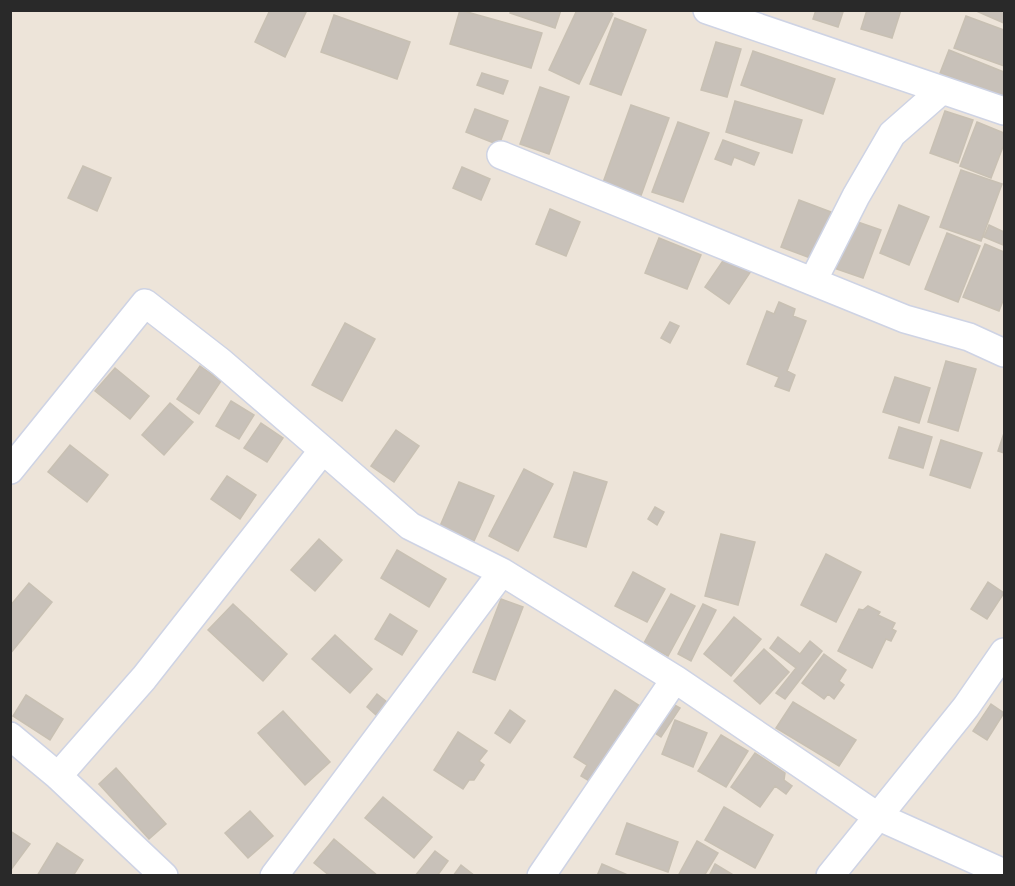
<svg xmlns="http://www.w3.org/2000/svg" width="1015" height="886" font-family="Ubuntu,sans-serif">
	<rect width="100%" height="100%" fill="#ede4d9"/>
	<path fill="#c8c1b9" stroke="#c8c0b3" stroke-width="1.5" d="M270,10H307L285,57L255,42Z
		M460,10L542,33L531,68L450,44Z
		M511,10H561L555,28L510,13Z
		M577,10H607L613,14L579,84L549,70Z
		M816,10L843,12L838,27L813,19Z
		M867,10H901L892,38L861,29Z
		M974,10H1004V23Z
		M334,15L410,42L397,79L321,52Z
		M966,16L1004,30V66L954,48Z
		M615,18L646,30L621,95L590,84Z
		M716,42L741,49L727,97L701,90Z
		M949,50L1004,72V98L940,73Z
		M753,51L835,79L823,114L741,85Z
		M482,73L508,81L503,94L477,85Z
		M540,87L569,97L549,154L520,144Z
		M735,101L802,120L792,153L726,132Z
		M631,105L669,118L639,201L601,188Z
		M475,109L508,121L499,145L466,132Z
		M945,111L973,120L958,163L930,153Z
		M678,122L709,133L683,202L652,192Z
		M977,122L1004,133V144L991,178L960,166Z
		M723,140L759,153L754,165L734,157L731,165L715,159Z
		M83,166L111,178L97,211L68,198Z
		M462,167L490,179L481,200L453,188Z
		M961,170L1002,184L981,241L940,227Z
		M799,200L831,212L813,259L781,247Z
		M899,205L929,217L909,265L880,253Z
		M550,209L580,222L566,256L536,244Z
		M849,219L881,230L863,278L831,267Z
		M989,225L1004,232L1003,245L984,237Z
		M947,233L980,246L958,302L925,289Z
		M659,238L701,255L687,289L645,273Z
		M985,244L1004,252V298L999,311L963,297Z
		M729,252L753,268L729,304L705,287Z
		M779,302L795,309L793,316L806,321L787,371L795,375L789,391L775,386L779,377L747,364L767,311L774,314Z
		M670,322L679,326L670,343L661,338Z
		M345,323L375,339L342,401L312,385Z
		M946,361L976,369L958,431L928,422Z
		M200,366L221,381L199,414L177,399Z
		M115,368L149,396L130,419L95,391Z
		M895,377L930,388L919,423L883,412Z
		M231,401L254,415L239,439L216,426Z
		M170,403L193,422L164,455L142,435Z
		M261,423L283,438L267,462L244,448Z
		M899,427L932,437L923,468L889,458Z
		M396,430L419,446L394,482L371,466Z
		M1004,433V453L998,451Z
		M941,440L982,453L970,488L930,475Z
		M70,445L108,475L87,502L48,472Z
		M524,469L553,484L518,551L489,536Z
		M574,472L607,482L586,547L554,537Z
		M227,476L256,495L240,519L211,499Z
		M459,482L494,496L474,541L440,526Z
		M655,507L664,512L657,525L648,519Z
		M721,534L755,542L738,605L705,596Z
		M319,539L342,560L315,591L291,570Z
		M397,550L446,579L429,607L381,578Z
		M826,554L861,572L836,622L801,605Z
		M633,572L665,589L647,622L615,606Z
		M988,582L1004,593L987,619L971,609Z
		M29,583L52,602L10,654V606Z
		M671,594L695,606L668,656L644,643Z
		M501,599L523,607L495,680L473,672Z
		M233,604L287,654L263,681L208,630Z
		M703,604L716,610L691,661L678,654Z
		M868,606L880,612L878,615L895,623L892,629L896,631L891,641L886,639L872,668L838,651L859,609L863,610Z
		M390,614L417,631L402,655L375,639Z
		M734,617L761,639L731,676L704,654Z
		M335,635L372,669L350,693L312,659Z
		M778,637L800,654L810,641L822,651L785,699L776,693L796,668L770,648Z
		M764,649L789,672L760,704L734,681Z
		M824,654L846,670L839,681L844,685L834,699L828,694L824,699L802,683Z
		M615,690L643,708L596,785L581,776L587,765L574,757Z
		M377,694L387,702L376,715L367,707Z
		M26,695L63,719L50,740L13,716Z
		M793,702L856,740L839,766L776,728Z
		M671,703L680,708L661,737L652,731Z
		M991,704L1004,713L987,740L973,731Z
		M510,710L525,721L510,743L495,733Z
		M283,711L330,762L305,785L258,733Z
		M675,720L707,733L693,767L662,754Z
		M458,732L487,751L479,761L484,765L474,780H469L463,789L434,770Z
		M721,735L748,751L726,787L698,771Z
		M755,753L785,773L784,780L792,786L786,794L775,786L760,807L731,787Z
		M116,768L166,824L149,839L99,784Z
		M383,797L432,837L414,858L365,818Z
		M724,807L773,835L755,868L705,840Z
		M250,811L273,836L248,858L225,833Z
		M627,823L678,842L668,872L616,854Z
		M10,831L30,844L10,871Z
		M334,839L378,876H330L314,863Z
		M697,841L718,853L704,876H678Z
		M57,843L83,860L73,876H37Z
		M435,851L448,861L437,876H415Z
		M602,864L630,876H597Z
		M715,864L735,876H709Z
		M461,865L475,876H453Z"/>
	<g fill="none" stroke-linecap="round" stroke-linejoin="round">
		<defs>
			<path id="minor" d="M707,10L1004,111
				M501,155L905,319L969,337L1004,353
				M813,281L856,196L892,134L942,90
				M323,450L410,526L502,572
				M10,470L145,303L221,362L323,450L144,678L58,776
				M10,736L58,776L164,876
				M274,876L502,572L675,679L877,816L1004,873
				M541,876L675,679
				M830,876L966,707L1004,652"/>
		</defs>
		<use href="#minor" stroke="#ced3e4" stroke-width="30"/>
		<use href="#minor" stroke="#fff" stroke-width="27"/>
	</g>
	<rect width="1015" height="886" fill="none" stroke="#292929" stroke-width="24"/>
</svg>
